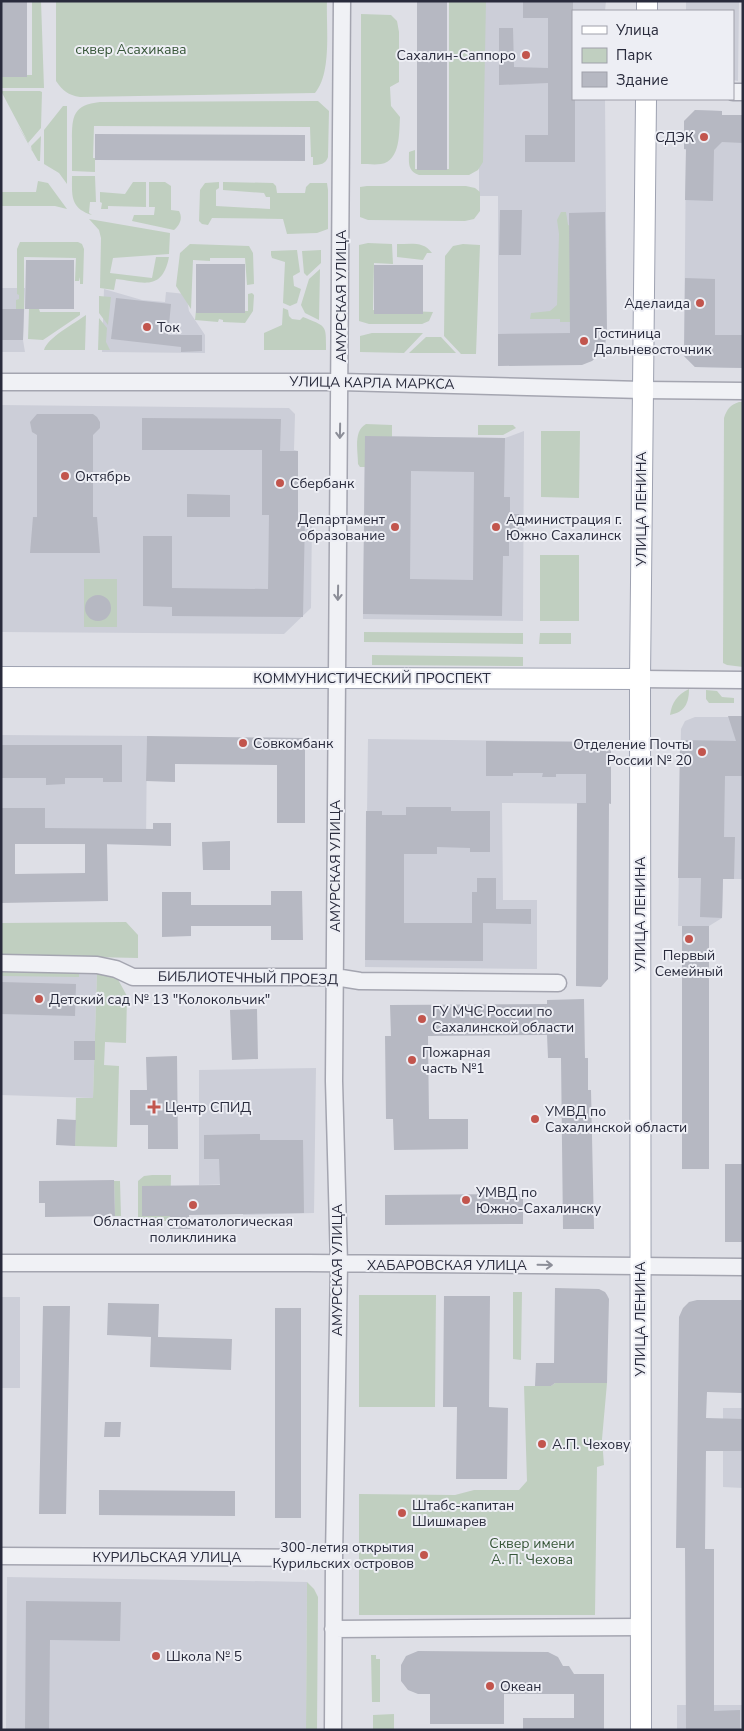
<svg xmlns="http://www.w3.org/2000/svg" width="744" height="1731" font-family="'Nunito Sans',sans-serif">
	<rect width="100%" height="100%" fill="#dedfe6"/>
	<path fill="#ccced8" d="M479,1H606L605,11H573V99H605L607,333L605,344L600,353L592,361L498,366V196H479Z
		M686,1H739L738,81L733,80V11H686Z
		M695,110L722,111V115H743V368L695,367L684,356L686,150L684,149V121Z
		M1,288H25L23,340L25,352H1Z
		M104,289L142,300L165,302L166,292L186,294L189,311L205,335V353L102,352Z
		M1,405L289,408L295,414L294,450L298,451V515L312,516L311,608L284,634L1,632Z
		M524,431L523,621L363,619L365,436L505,438Z
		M695,717H743V879H723L722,918L709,926H678L681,729L685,721Z
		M1,735L147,736L146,845L1,843Z
		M368,739L611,742V804L502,803L503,900H537V969L365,967Z
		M1,972L97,973L93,1098L1,1095Z
		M316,1068L314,1213L243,1215V1184L199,1185V1070Z
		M1,1297H20V1388H1Z
		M723,1408H743V1488L723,1487Z
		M7,1577L307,1582L306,1730H6Z
		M677,1705H743V1730H677Z"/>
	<path fill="#c0cfc0" d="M32,1H41L44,88H1V75H32Z
		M56,1H327C326,28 332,73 315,93L80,97C68,95 63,91 56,81Z
		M449,1H486L483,162L478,170L469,175H419C407,171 409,162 409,152L415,150V169H449Z
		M361,14L391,15L397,21L399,32V82L390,87L391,106L400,117C399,131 401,161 381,164C375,165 367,164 361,164Z
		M1,91H40L42,92L41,128L28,143L32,151L31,146L41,136L40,161H38L17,124L28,142Z
		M318,101L329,111L328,157C326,164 320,165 313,165V157H311L310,127L94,126L93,158H95V172L72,171C72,161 72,150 72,140C72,116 73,105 100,102Z
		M63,106H67V184L59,173L44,164V130Z
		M72,176H95L96,202H90L89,213L92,215C70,208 72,196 72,176Z
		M38,181L48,183L67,209L55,206H1V192H36Z
		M133,182H146V207L108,206V209H101L102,203L100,202V192L125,194Z
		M149,182H165L171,186V210L179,211C183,218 180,225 174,230L132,221L134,215H154L155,207H149Z
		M219,182V188L216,190V206L270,209V197H266L264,193L223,190V182L273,183L276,186L277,193H305L306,187L310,183H327L328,190V229L317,233L287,234L283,219L212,218L208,225L202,224L199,221L200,190L205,183Z
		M367,186H466L475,188L480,192V211L474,219L465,221L368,220L360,217V187Z
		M561,212H566L568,225L571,226L570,322H560V319H530L531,313L550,311L557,305L559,234L557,220Z
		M89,219L170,233L169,254L113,258L110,273L152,278L156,257H169C162,292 143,282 116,279L114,290L100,288L101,238L99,230Z
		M20,242H78L82,244L84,249L83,284H80V277L79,281H75L76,258L24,257V309L16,310V300L19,299V295L17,294V249Z
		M368,243L392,244L393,264L374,263L373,310L393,311V314H409V311L433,312L429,321L422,324H369L359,321V245Z
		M190,244L249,246L253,253L254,284L247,285L245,258H210V261L193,260L191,309L176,286L180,253Z
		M397,244C411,244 424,241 432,253H427L423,260L397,257Z
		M463,244L480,245L476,354H461L444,336L445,256L453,246Z
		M297,250L300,272L293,276L294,286L301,289L297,303L290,306L283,303L285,262L272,258L271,255V251Z
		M321,250V263L307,276L304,273L302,251Z
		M320,269L319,320L305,313L301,305L309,279Z
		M252,293L254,295L253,311L245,323L223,322V320L219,319L218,322L195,320L196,310L248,311V294Z
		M99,296L111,297L108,325L99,313Z
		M283,308L288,310L289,316L292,319L300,320L303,317C327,327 326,324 326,350H264V333L282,325Z
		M29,309H39L40,312H80V315L43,340L28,339Z
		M86,315L85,350H44C47,338 75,323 86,315Z
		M99,318L107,328L106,342L110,350H98Z
		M372,333H423L404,353L360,352V336Z
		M426,337H441L456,353H409Z
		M739,402H743V667L727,665L723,663V658L724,418C727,409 730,405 739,402Z
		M366,424L392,425V437L365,467H360L358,464C358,451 353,431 366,424Z
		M478,425H513L516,428L503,435H478Z
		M541,431H580L579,498L541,497Z
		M540,555H579V621H540Z
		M84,579H117V627H84Z
		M364,632L523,633V644L364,642Z
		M540,633H571V644H539Z
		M372,655L523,657V666L372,665Z
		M689,689C689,703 685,712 670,715C672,702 677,695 689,689Z
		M706,690L717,691L722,697L734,698V703H709L706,699Z
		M126,922L138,935V958L1,955V923Z
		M1,972L79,973V977L1,976Z
		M97,973L115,974L127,996L126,1043L105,1042L104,1065L119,1066L117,1147L75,1146L76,1098H93Z
		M152,1175H171L170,1221H138V1181L144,1176Z
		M114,1181H120L121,1216H115Z
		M513,1292H522L521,1360L513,1359Z
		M359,1295H436L435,1407H359Z
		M555,1383H607L602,1439L604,1465L597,1467L595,1615H359V1494L455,1495L474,1490H519L527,1481L524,1386H551Z
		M307,1582L314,1589L318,1597L317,1730H306Z
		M371,1655H376V1659H380V1702H372Z
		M394,1714V1730H373V1715Z"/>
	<path fill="#b6b8c2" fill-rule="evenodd" d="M1,1H27V77H1Z
		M417,1H447V170H417Z
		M523,1H573V99H575V162H525V135H548V83L499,85V28H513L514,67L548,68V18H523Z
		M695,110L722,111V115H743V143L722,142L714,150L713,201L685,200L686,149H684V121Z
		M95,134L305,135V161L95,160Z
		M500,210H522L521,255H499Z
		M605,212L607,333L605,344L600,353L592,361L582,365L498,366V334L570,333L569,213Z
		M26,260H74V309H25Z
		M196,264H245V313H196Z
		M374,265H423V314H374Z
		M685,278L715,279V335H743V368L695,367L684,356Z
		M116,298L171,304L168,335H202V351L181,352V347L111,339Z
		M1,309H24L23,340H1Z
		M37,414H93L97,417L100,422V428L93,435V517H97L100,553H30L33,517H37V435L32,432L30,422Z
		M142,418L281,419L280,451H298V516H305L303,617L172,616V607L143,606V536H172V588L268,589L269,515H262V450H142Z
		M365,436L505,438L504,497H510V514H519V540H509V556H503L502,616L363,614ZM411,471L474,472L473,580L410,579Z
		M187,494L230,495V517H187Z
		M85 608a13 13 0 1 1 26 0a13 13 0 1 1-26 0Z
		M728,716H743V776H725L724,837H735L734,879H723L722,918L700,917L701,878H678L680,740L736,741Z
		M147,736L305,738V823H277V765L175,764V782L146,781Z
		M486,741L611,742V804L609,803L608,979L601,987L576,986L577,803H586V774H556V777H542L543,773H513V776H486Z
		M1,745H122V782H103V778H65V784L46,785V778H1Z
		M406,807H451V811H490V852H470V848L437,847V854H404V923H472V892H477V878H496V909H531V924L483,923V961L365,960L366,811H382V815H406Z
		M1,808H45V828L153,829V823H171V846L107,844L108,901L1,903ZM15,844H85V873L15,874Z
		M230,841V870H203L202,842Z
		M271,891H302L303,940H271V926H191V936L162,937V892H191V905H271Z
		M682,926H709V1169H682Z
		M1,982L76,984L75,1016L1,1014Z
		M584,999L585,1058H588V1090H591L594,1229H563L561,1058H548L547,1035L428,1036L429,1119H468V1149L394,1150L393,1119H386L385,1036H391L390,1005L547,1004V1000Z
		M257,1009L258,1059L232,1060L230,1010Z
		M74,1041H95V1060H74Z
		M177,1056L178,1149H148V1125H130V1090H147L146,1057Z
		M57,1119L76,1120L75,1146L56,1145Z
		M260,1134V1140H303L304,1213L189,1215L190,1229H170V1216H142V1186L220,1185L219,1159H204V1135Z
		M725,1164H743V1242H725Z
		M114,1180L115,1216L45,1217V1203H39V1181Z
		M523,1194V1224L385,1225V1195Z
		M555,1288L599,1289L605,1292L607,1295L609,1299L607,1383H555L551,1386H535L536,1363H554Z
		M444,1296H490L489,1407L508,1408L507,1479H456L457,1407H443Z
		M697,1300H743V1393L707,1392L706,1418L743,1419V1451H706L705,1549H714V1711L740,1710V1730H686L685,1548H676L679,1317L683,1308L689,1302Z
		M108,1303L159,1304L158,1337L232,1339L231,1370L150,1367L151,1337L107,1335Z
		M43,1306H70L66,1514H39Z
		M275,1308H301V1518H275Z
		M105,1422H121L120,1437H104Z
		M99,1490L235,1491V1516L99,1515Z
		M26,1601L121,1602L120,1641L50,1640L49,1730H25Z
		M418,1651L548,1652L558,1657L563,1666H569L574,1674H604V1730H523V1718H574V1694H504V1724H430V1694H418L408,1690L401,1681V1665L406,1656Z"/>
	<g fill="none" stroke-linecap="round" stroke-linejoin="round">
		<defs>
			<path id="minor" d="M733,92H743
				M1,382H341L642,390L743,391
				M640,679L743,680
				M1,963L97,965L116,969L133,977H335L360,981L558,983
				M1,1263H308L743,1267
				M1,1556L334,1558
				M333,1629L641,1627
				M333,1730L334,1558L339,1264L334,1081L342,1"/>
			<path id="major" d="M647,11V1
				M1,677L640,679
				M641,1730L640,679L646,99"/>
		</defs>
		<use href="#minor" stroke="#a4a5b0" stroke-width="19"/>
		<use href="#major" stroke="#9ea2b1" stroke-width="22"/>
		<use href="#minor" stroke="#f0f1f5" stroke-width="16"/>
		<use href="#major" stroke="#fff" stroke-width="20"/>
	</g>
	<defs><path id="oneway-shaft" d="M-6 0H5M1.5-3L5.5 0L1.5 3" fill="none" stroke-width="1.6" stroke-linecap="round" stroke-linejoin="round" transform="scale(1.25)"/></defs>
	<g stroke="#8c8e98">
		<use href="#oneway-shaft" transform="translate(340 431) rotate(91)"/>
		<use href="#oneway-shaft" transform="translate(338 593) rotate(91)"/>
		<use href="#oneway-shaft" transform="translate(545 1265) rotate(1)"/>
	</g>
	<g fill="#c2554d" stroke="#edeef4" stroke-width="2">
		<circle cx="526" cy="55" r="5"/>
		<circle cx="704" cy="137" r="5"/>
		<circle cx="700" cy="303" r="5"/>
		<circle cx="147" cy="327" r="5"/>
		<circle cx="584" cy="341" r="5"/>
		<circle cx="65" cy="476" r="5"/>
		<circle cx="280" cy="483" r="5"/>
		<circle cx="395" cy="527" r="5"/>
		<circle cx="496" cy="527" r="5"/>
		<circle cx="243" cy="743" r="5"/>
		<circle cx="702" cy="752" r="5"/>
		<circle cx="689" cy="939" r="5"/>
		<circle cx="39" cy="999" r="5"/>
		<circle cx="422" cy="1019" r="5"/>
		<circle cx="412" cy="1060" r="5"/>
		<path d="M151.5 1099.5h5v5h5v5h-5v5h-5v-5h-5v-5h5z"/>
		<circle cx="535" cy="1119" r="5"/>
		<circle cx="466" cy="1200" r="5"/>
		<circle cx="193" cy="1205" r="5"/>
		<circle cx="542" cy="1444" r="5"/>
		<circle cx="402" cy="1513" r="5"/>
		<circle cx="424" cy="1555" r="5"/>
		<circle cx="156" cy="1656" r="5"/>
		<circle cx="490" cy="1686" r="5"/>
	</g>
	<g text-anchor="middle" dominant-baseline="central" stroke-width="4" stroke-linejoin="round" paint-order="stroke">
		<g font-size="14" fill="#375638" stroke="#edeef4">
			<text x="131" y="49">сквер Асахикава</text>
			<text x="532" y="1543">Сквер имени<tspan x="532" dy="16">А. П. Чехова</tspan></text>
		</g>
		<g font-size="14" fill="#292b3c" stroke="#edeef4" text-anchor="start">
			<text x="516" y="55" text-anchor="end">Сахалин-Саппоро</text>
			<text x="694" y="137" text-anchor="end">СДЭК</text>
			<text x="690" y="303" text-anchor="end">Аделаида</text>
			<text x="157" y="327">Ток</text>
			<text x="594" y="333">Гостиница<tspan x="594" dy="16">Дальневосточник</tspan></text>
			<text x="75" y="476">Октябрь</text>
			<text x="290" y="483">Сбербанк</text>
			<text x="385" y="519" text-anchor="end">Департамент<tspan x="385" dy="16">образование</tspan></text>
			<text x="506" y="519">Администрация г.<tspan x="506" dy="16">Южно Сахалинск</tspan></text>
			<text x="253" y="743">Совкомбанк</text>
			<text x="692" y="744" text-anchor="end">Отделение Почты<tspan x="692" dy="16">России № 20</tspan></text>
			<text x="689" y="955" text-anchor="middle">Первый<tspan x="689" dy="16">Семейный</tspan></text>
			<text x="49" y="999">Детский сад № 13 "Колокольчик"</text>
			<text x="432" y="1011">ГУ МЧС России по<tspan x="432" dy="16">Сахалинской области</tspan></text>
			<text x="422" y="1052">Пожарная<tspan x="422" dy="16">часть №1</tspan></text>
			<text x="165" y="1107">Центр СПИД</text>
			<text x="545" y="1111">УМВД по<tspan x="545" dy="16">Сахалинской области</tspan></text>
			<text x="476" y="1192">УМВД по<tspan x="476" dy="16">Южно-Сахалинску</tspan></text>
			<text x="193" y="1221" text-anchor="middle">Областная стоматологическая<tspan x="193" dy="16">поликлиника</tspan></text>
			<text x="552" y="1444">А.П. Чехову</text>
			<text x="412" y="1505">Штабс-капитан<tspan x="412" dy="16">Шишмарев</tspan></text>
			<text x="414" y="1547" text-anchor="end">300-летия открытия<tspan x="414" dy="16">Курильских островов</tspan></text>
			<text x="166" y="1656">Школа № 5</text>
			<text x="500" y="1686">Океан</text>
		</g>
		<g font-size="14" fill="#292b3c" stroke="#edeef4">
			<text transform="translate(341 296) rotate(-90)">АМУРСКАЯ УЛИЦА</text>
			<text transform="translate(372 383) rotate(1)">УЛИЦА КАРЛА МАРКСА</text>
			<text transform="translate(641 509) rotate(-90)">УЛИЦА ЛЕНИНА</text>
			<text x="372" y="678">КОММУНИСТИЧЕСКИЙ ПРОСПЕКТ</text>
			<text transform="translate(335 866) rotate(-90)">АМУРСКАЯ УЛИЦА</text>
			<text transform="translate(640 914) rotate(-90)">УЛИЦА ЛЕНИНА</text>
			<text transform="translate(248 978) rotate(1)">БИБЛИОТЕЧНЫЙ ПРОЕЗД</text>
			<text x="447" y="1265">ХАБАРОВСКАЯ УЛИЦА</text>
			<text transform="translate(337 1270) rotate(-90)">АМУРСКАЯ УЛИЦА</text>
			<text transform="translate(640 1319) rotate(-90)">УЛИЦА ЛЕНИНА</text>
			<text x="167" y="1557">КУРИЛЬСКАЯ УЛИЦА</text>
		</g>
	</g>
	<rect width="744" height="1731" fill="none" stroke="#292b3c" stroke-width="5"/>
	<rect x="572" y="10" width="162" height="90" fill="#edeef4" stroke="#9fa0aa"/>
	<rect x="582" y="26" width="25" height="8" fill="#ffffff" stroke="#9fa0aa"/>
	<text x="616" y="35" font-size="15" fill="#292b3c">Улица</text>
	<rect x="582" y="48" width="25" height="15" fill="#c0cfc0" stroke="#9fa0aa"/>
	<text x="616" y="60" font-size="15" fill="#292b3c">Парк</text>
	<rect x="582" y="72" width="25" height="15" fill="#b6b8c2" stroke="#9fa0aa"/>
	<text x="616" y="85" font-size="15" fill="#292b3c">Здание</text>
</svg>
